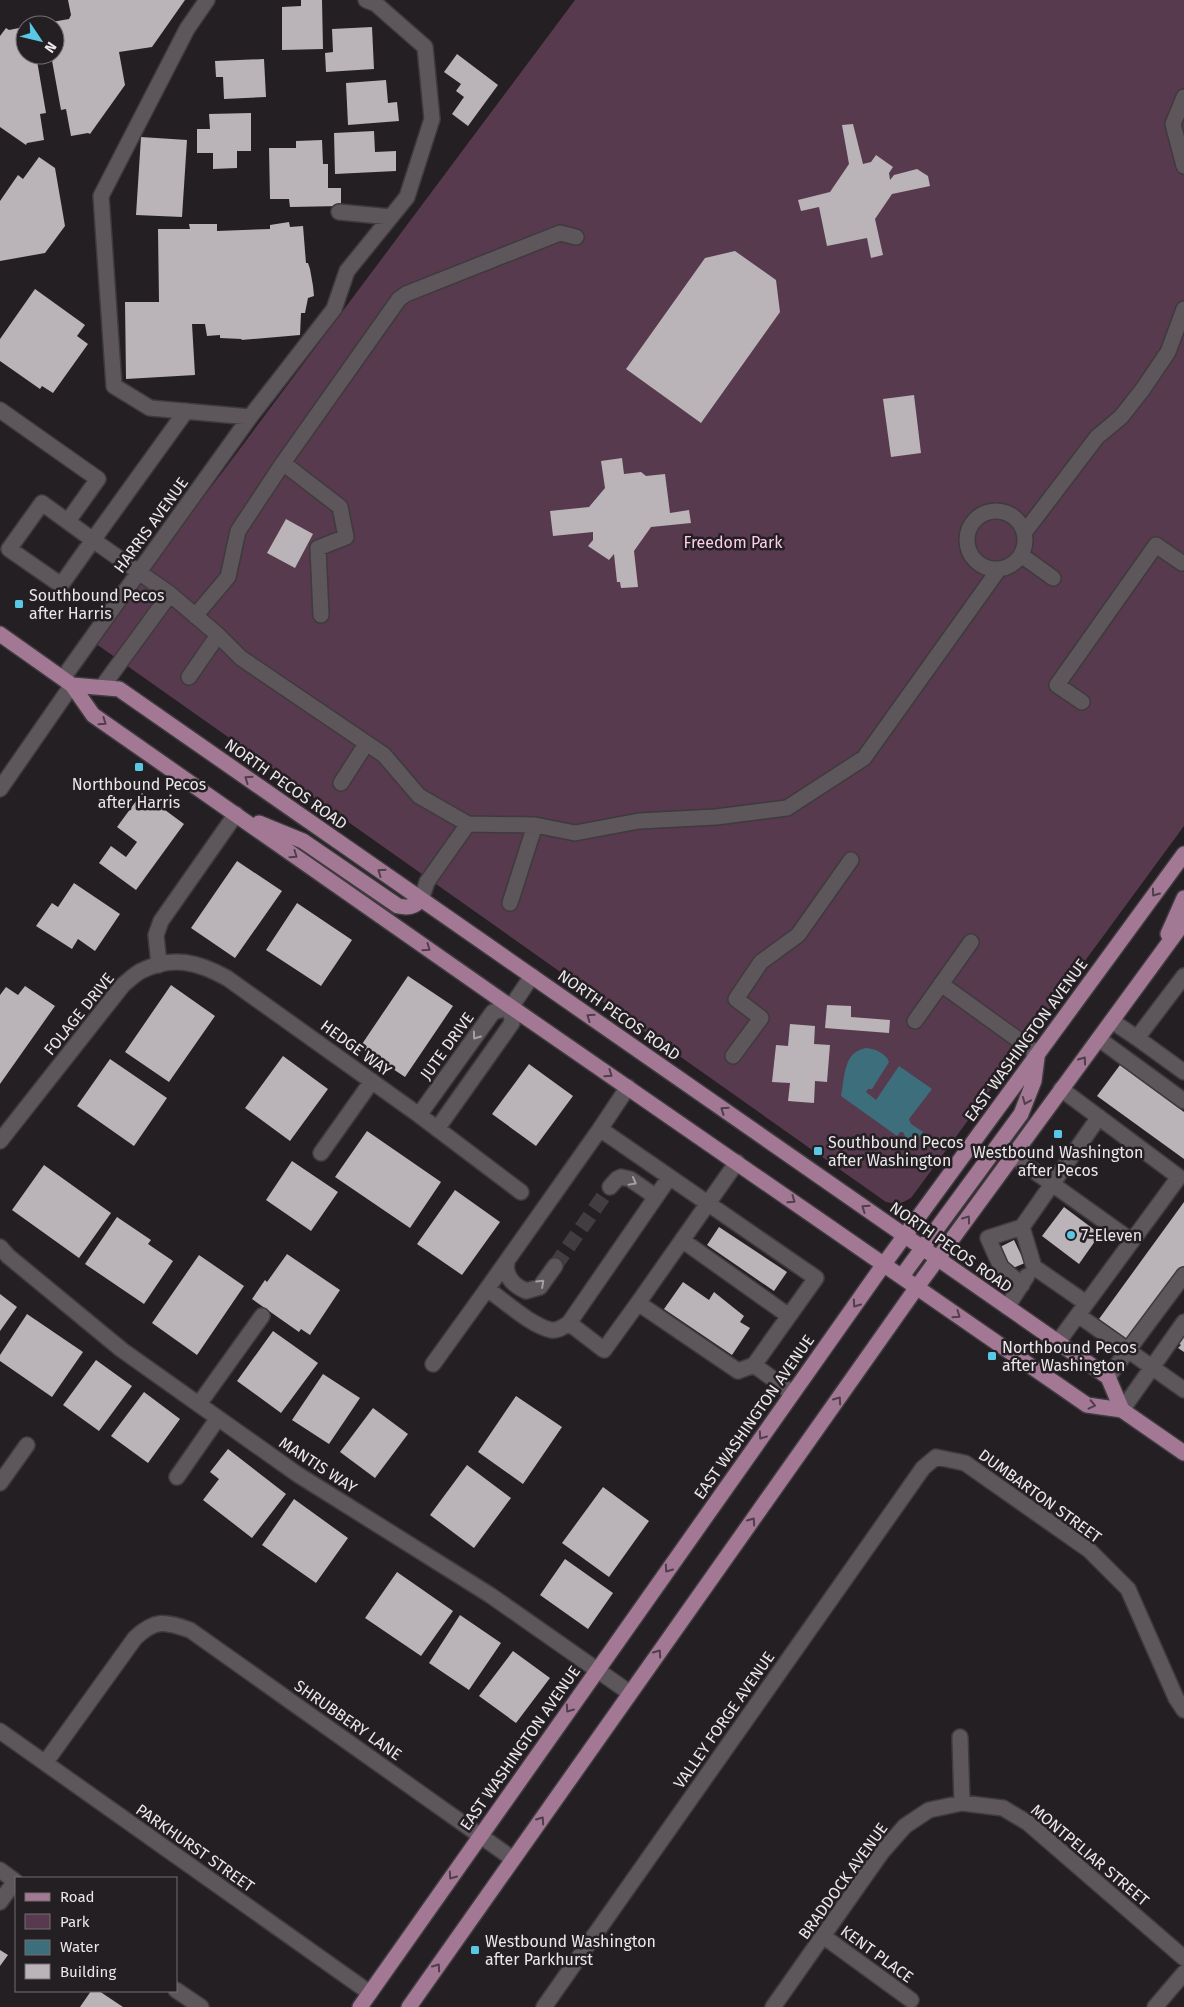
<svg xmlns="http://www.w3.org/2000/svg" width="1184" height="2007" font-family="'Fira Sans',sans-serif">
	<rect width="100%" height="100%" fill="#241f22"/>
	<path fill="#583a4e" d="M575,0H1184V826L911,1198L899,1204L886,1202L92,641L221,474Z"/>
	<path fill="#3d6e7b" d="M866,1048C875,1049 886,1053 889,1062L872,1089H868L866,1092L876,1100L899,1066L932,1089L909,1119L911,1124L923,1132L910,1149L900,1142L905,1136L903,1132H900L897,1136L841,1096C845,1077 843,1052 866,1048Z"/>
	<path fill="#bab3b7" d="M68,0H185L152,47L119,52L125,85L90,134L88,133L71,136L66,109L61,110L51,55H55V25H52V22L69,19L71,15Z
		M301,0H322L323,49L282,50V7L301,6Z
		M24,27L25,55H36L46,113L40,114L44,140L27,143L26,145L0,127V36L6,28L9,30Z
		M372,27L374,69L326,72L325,53L333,52L332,29Z
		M457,54L498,85L468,126L452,114L464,97L456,91L461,84L444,72Z
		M264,59L266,97L224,99L223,77H216L215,61Z
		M386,80L388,103L397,102L399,121L348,125L346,83Z
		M251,113V151H237V168L213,169V153H197V129H210L209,114Z
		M853,124L863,164L871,162L876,155L893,167L889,173L890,180L894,175L917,169L928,176L930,186L892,194L875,219L883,255L871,258L867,238L827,246L819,207L801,211L798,200L830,192L849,164L842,125Z
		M374,131L375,152L396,151V171L335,174L334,133Z
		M141,137L187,140L182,217L136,215Z
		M322,140L323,164H328V188H341V206L290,207L289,199H270L269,148H296V141Z
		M39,157L55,168L65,226L45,253L0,261V201L18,175L23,179Z
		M289,222L290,227L303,226L306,263H308L310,269L313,286L314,296L308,298L305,313H301L300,335L241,340L242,339L220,338V335L207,336L205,324H192L195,375L126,379L125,302H159L158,229H190L189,224H217V231L270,229V225Z
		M735,251L776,280L780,312L701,423L626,369L705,258Z
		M35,289L85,325L77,336L88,344L53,393L42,386L40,389L0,361V339Z
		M914,395L921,453L891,457L883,399Z
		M622,458L624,474L641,472L646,476L665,474L670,513L689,510L691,523L651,527L634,551L638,587L621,588L620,582H617L614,554L609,560L588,546L593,540V532L553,536L550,511L589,507L605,488L601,461Z
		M286,519L313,534L295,568L267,553Z
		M142,793L184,824L136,890L99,863L111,846L126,857L137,842L117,827Z
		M237,861L282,891L235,958L191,928Z
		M74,883L120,914L95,951L78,939L72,949L36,926L52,903L58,907Z
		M297,903L352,940L321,986L266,950Z
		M408,976L453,1006L405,1077L360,1047Z
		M171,985L215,1016L169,1082L125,1052Z
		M25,986L55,1006L0,1084V995L6,987L18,995Z
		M827,1005L851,1006V1017L890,1020L889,1033L825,1028Z
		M790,1024L815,1026L814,1044L830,1045L827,1082L815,1081L814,1103L788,1101L790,1083L772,1082L776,1045L788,1046Z
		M283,1056L328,1089L290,1141L245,1108Z
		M110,1059L167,1098L134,1146L77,1106Z
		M529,1064L573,1096L536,1146L492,1114Z
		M1120,1065L1184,1112V1159L1097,1096Z
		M367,1131L441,1182L410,1228L335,1177Z
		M292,1161L338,1192L311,1231L266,1200Z
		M44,1165L111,1213L79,1258L12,1210Z
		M455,1190L500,1222L462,1275L417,1244Z
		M1184,1202V1267L1130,1341L1099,1319Z
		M1064,1207L1100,1234L1079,1264L1042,1236Z
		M117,1217L151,1240L148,1244L173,1261L144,1304L85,1264Z
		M719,1227L787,1272L774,1291L707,1245Z
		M1014,1240L1025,1263L1008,1270L998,1248Z
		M287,1254L340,1290L310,1335L301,1329L299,1332L252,1299L265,1280L267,1282Z
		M199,1255L244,1286L197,1355L152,1323Z
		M683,1282L709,1300L714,1292L744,1316L740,1322L750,1328L732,1355L664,1309Z
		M0,1294L17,1307L0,1331Z
		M27,1314L83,1352L52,1397L0,1361V1355Z
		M273,1331L318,1363L281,1413L237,1381Z
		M1184,1336V1352L1178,1348L1181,1345L1178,1343Z
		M96,1360L132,1386L99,1431L63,1405Z
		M323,1374L360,1398L329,1444L292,1420Z
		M144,1392L180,1419L148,1463L111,1436Z
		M516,1396L562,1427L523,1484L478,1452Z
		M373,1408L408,1434L375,1478L340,1452Z
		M228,1449L286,1494L252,1538L203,1500L219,1479L210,1472Z
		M467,1465L511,1498L474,1548L430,1515Z
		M603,1487L649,1521L609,1577L562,1543Z
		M294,1499L348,1538L316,1583L262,1545Z
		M565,1559L613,1593L588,1629L540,1595Z
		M397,1572L453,1611L421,1656L365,1618Z
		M460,1615L501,1643L469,1690L429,1663Z
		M513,1651L550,1678L516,1723L479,1696Z
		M0,1950L8,1955L0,1966Z
		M91,1991H99L123,2007H80Z"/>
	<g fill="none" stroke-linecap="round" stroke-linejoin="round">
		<path stroke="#423d40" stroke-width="15" stroke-dasharray="15 8" stroke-linecap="butt" d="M555,1266L610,1187"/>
		<defs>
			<path id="minor" d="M207,0L187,29L101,196L114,386L150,408L250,417
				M1184,97L1173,124L1184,166
				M339,212L391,217
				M0,410L98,479L68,521
				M283,463L399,299L406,294L560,233L576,237
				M42,503L93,540L61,585L9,549Z
				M967 540a29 29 0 1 1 58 0a29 29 0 1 1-58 0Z
				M1024,533L1097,437L1121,417L1143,389L1168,352L1184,309
				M1021,555L1053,578
				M170,594L218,635L189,677
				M195,616L228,577L238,531L283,463L340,507L346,537L318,548L321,615
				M218,635L241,658L384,755L419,796L468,824L535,825L575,833L639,821L716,817L787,808L864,758L999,569
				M63,678L250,417L334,309L347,271L407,197L432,119L425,47L376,4L366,0
				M102,687L170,594L93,540L186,411
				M1082,702L1057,685L1156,545L1182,563
				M341,783L366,744
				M0,789L72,685
				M421,900L427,882L468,824
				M510,903L535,825
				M159,965L156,935L161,921L236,814
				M941,984L1038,1054
				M915,1021L971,942
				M1112,1021L1137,1038L1184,976
				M1137,1038L1184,1072
				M1099,1039L1184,1101
				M733,1056L761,1018L736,999L761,962L798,935L851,860
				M628,1087L600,1129L816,1278L754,1365L792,1393
				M419,1115L493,1012L511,1007
				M437,1129L512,1023L511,1007L532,976
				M0,1141L123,985C129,980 135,974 141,971C173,955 198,962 227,978L419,1115L521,1192
				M321,1153L372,1081
				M1013,1156L1132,1241
				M737,1162L638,1303L738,1371L754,1365
				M610,1187L617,1179L621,1177L630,1179L656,1197
				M682,1240L789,1316
				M0,1247L8,1256L122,1350L297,1474L490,1595L630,1693
				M507,1262C504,1276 513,1285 526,1291L540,1287L555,1266
				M1022,1285L1001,1267L988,1238L1022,1227
				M487,1289L600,1129
				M638,1303L604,1350L569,1323L669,1178
				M1086,1303L1034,1267L1022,1227L1099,1117
				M1007,1307L1027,1276
				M1078,1315L1184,1390
				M1058,1342L1179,1177L1061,1089
				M433,1364L487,1289C505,1301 530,1325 551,1330C558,1331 563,1327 569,1323
				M1108,1377L1184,1275
				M199,1404L262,1316
				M1122,1410L1184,1322
				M177,1477L218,1418
				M0,1483L27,1445
				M0,1731L370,1993
				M960,1737L962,1803
				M45,1763L135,1638C155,1619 165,1621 190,1630L513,1859
				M0,1870L15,1881L0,1902
				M823,1936L911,2000
				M176,1990L201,2007
				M544,2007L923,1468L936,1457L965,1463L1089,1550L1128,1589L1176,1698L1184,1710
				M773,2007L882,1852L905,1826L929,1810L962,1803L1003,1808L1028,1823L1184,1958
				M1155,2007L1184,1973"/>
			<path id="major" d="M0,634L72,685L93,715L511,1007L1087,1405L1122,1410L1184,1453
				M72,685L119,689L1108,1377L1122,1410
				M259,823L303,841L398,906C408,908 414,907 421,900
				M1168,934L1184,898
				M902,1276L1021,1114L1034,1081L1037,1058
				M360,2007L884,1264L1184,854
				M409,2007L917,1287L1184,922"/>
		</defs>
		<use href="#minor" stroke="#3e3a3d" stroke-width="18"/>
		<use href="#major" stroke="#3e3a3d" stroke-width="18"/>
		<use href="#minor" stroke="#5d575b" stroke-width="15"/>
		<use href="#major" stroke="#a27895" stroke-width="15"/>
	</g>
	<defs><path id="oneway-chevron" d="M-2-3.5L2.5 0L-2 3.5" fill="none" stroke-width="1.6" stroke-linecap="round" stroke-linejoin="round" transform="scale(1.25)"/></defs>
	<g stroke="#503e4a">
		<use href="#oneway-chevron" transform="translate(103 722) rotate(35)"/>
		<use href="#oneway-chevron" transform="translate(248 779) rotate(-145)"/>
		<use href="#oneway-chevron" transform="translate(294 855) rotate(35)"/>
		<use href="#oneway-chevron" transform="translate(381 872) rotate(-145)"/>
		<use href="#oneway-chevron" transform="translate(1155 893) rotate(126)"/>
		<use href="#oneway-chevron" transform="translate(427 948) rotate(35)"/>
		<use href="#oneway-chevron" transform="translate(590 1017) rotate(-145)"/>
		<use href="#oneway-chevron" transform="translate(1083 1060) rotate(-54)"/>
		<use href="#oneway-chevron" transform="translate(609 1074) rotate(35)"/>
		<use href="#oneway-chevron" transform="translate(1026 1101) rotate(112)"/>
		<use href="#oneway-chevron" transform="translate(724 1110) rotate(-145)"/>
		<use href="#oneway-chevron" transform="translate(792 1200) rotate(35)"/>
		<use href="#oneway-chevron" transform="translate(865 1208) rotate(-145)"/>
		<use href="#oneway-chevron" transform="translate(967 1219) rotate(-54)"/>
		<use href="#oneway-chevron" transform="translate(856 1304) rotate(125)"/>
		<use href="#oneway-chevron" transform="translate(957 1315) rotate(35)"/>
		<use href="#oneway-chevron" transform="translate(838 1400) rotate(-55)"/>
		<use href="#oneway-chevron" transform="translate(1092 1405) rotate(13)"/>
		<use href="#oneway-chevron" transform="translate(762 1436) rotate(125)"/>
		<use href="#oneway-chevron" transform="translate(752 1521) rotate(-55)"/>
		<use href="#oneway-chevron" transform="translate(668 1569) rotate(125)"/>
		<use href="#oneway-chevron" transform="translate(658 1653) rotate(-55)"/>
		<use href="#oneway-chevron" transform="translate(569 1709) rotate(125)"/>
		<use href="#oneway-chevron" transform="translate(541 1820) rotate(-55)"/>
		<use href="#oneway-chevron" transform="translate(452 1876) rotate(125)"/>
		<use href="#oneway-chevron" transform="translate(437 1967) rotate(-55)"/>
	</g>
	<g stroke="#a49fa2">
		<use href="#oneway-chevron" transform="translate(476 1036) rotate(126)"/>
		<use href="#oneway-chevron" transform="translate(633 1182) rotate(29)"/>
		<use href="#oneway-chevron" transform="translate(541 1283) rotate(-43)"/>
	</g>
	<g fill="#59c8e5" stroke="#241f22" stroke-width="2">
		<rect x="14" y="599" width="10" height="10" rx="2.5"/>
		<rect x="134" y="762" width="10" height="10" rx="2.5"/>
		<rect x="1053" y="1129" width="10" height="10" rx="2.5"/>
		<rect x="813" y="1146" width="10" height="10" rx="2.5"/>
		<circle cx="1071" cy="1235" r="5"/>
		<rect x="987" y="1351" width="10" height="10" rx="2.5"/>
		<rect x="470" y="1945" width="10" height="10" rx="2.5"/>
	</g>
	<g text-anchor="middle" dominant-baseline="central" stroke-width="5" stroke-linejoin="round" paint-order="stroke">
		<g font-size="16" fill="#ebe7ea" stroke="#241f22">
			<text transform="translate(151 525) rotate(-54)">HARRIS AVENUE</text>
			<text transform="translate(286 784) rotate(35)">NORTH PECOS ROAD</text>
			<text transform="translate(79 1014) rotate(-51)">FOLAGE DRIVE</text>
			<text transform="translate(619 1015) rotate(35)">NORTH PECOS ROAD</text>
			<text transform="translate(1026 1040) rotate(-54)">EAST WASHINGTON AVENUE</text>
			<text transform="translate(447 1046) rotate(-54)">JUTE DRIVE</text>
			<text transform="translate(356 1048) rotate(36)">HEDGE WAY</text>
			<text transform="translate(951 1247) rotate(35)">NORTH PECOS ROAD</text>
			<text transform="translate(754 1417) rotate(-55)">EAST WASHINGTON AVENUE</text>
			<text transform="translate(318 1465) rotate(33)">MANTIS WAY</text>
			<text transform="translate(1040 1496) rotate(36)">DUMBARTON STREET</text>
			<text transform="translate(348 1720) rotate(35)">SHRUBBERY LANE</text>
			<text transform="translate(724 1720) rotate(-55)">VALLEY FORGE AVENUE</text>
			<text transform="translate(520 1748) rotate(-55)">EAST WASHINGTON AVENUE</text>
			<text transform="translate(195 1848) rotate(35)">PARKHURST STREET</text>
			<text transform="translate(1090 1855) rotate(40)">MONTPELIAR STREET</text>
			<text transform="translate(843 1881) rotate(-54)">BRADDOCK AVENUE</text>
			<text transform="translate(877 1954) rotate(36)">KENT PLACE</text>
		</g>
		<g font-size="16" fill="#fecced" stroke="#241f22">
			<text x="733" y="542">Freedom Park</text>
		</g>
		<g font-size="16" fill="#ebe7ea" stroke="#241f22" text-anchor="start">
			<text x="29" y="595">Southbound Pecos<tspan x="29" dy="18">after Harris</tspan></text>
			<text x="139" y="784" text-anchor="middle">Northbound Pecos<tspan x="139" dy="18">after Harris</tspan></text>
			<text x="828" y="1142">Southbound Pecos<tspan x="828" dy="18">after Washington</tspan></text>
			<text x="1058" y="1152" text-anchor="middle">Westbound Washington<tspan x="1058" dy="18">after Pecos</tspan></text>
			<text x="1081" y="1235">7-Eleven</text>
			<text x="1002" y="1347">Northbound Pecos<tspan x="1002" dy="18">after Washington</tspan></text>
			<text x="485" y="1941">Westbound Washington<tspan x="485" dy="18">after Parkhurst</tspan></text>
		</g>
	</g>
	<rect x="15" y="1877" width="162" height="115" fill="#241f22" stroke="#746f72"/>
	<rect x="25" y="1893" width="25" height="8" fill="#a27895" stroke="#746f72"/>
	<text x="60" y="1902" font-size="15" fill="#ebe7ea">Road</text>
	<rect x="25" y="1914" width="25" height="15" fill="#583a4e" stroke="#746f72"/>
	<text x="60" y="1927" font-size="15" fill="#ebe7ea">Park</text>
	<rect x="25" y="1940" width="25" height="15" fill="#3d6e7b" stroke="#746f72"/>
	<text x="60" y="1952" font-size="15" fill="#ebe7ea">Water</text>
	<rect x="25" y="1964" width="25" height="15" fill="#bab3b7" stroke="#746f72"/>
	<text x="60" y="1977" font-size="15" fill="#ebe7ea">Building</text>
	<g transform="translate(40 40) rotate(125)"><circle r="24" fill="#241f22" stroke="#746f72"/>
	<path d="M0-4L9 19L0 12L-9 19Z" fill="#59c8e5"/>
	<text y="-8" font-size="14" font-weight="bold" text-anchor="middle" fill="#ebe7ea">N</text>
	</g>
</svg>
